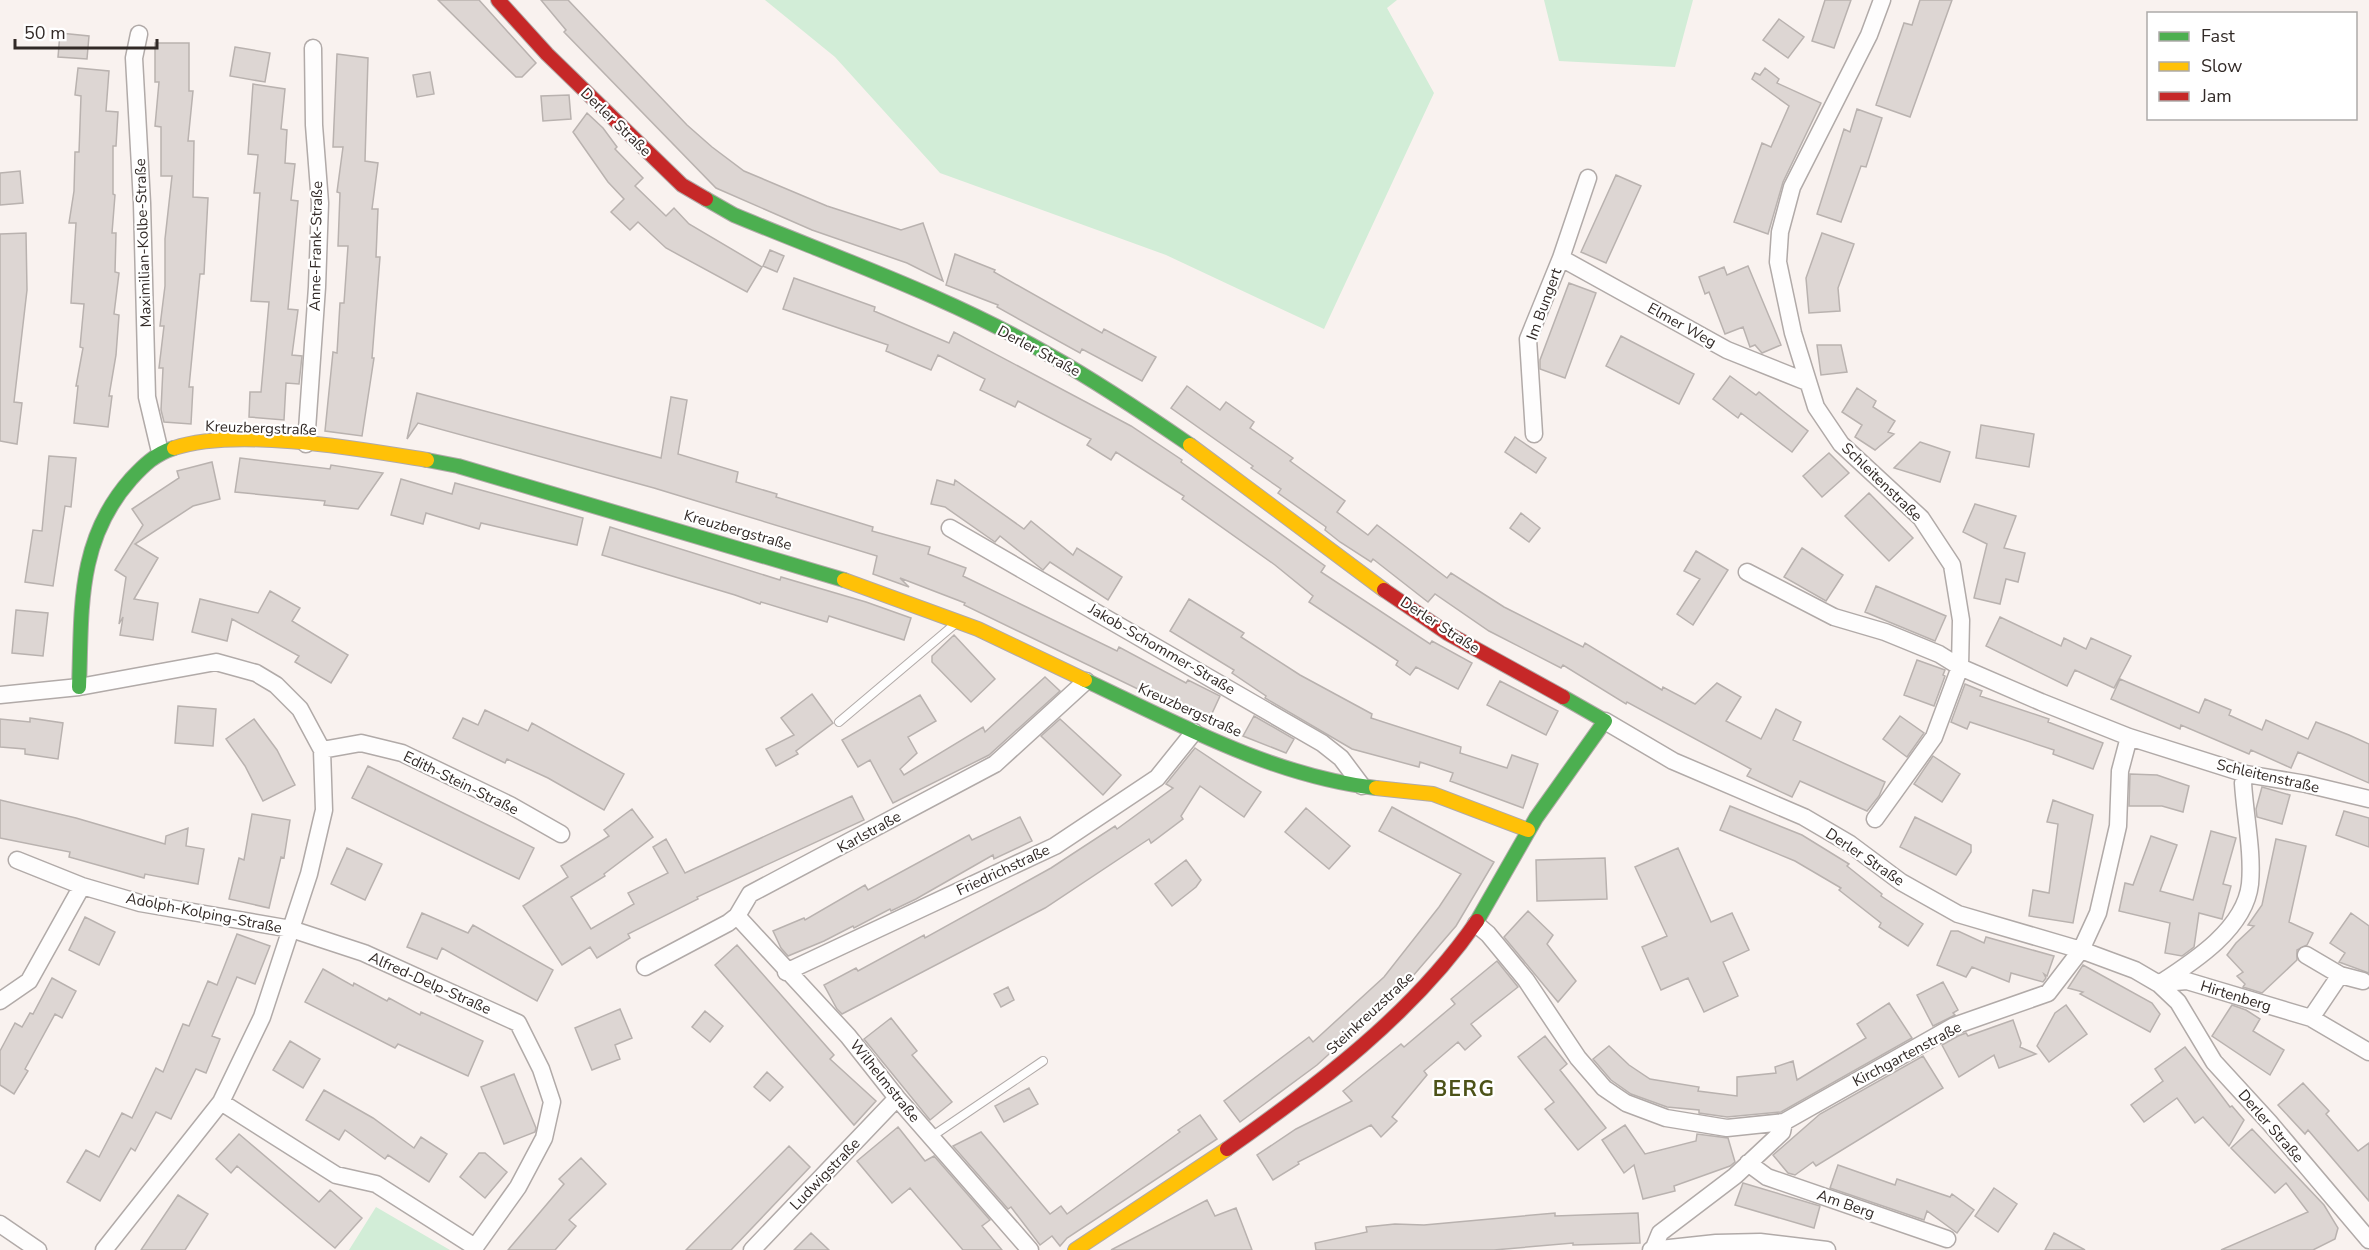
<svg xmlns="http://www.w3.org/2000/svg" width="2369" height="1250" font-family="'Nunito Sans',sans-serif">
	<rect width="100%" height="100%" fill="#f9f2ef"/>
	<path fill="#d2edd7" d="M765,0H1397L1387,8L1434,93L1324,329L1166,255L940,173L835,57Z
		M1544,0H1693L1675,67L1559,61Z
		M376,1207L450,1250H349Z"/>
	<path fill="#ddd6d3" stroke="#b9b2af" stroke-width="1.5" d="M438,0H479L536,63L522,77H516Z
		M541,0H568L687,125L712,147L744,171L827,206L901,230L923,223L943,281L907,263L812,230L716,188L564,32L566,30Z
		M1825,0H1851L1834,48L1812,41Z
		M1920,0H1952L1910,117L1876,105L1904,23L1912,25Z
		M1779,19L1804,37L1788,58L1763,40Z
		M60,33L89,36L87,59L58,57Z
		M155,43H189V91H193L188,141H194L193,197L208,198L204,274H200L189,387H193L191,424L164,422L161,410L163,368H159L164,326H160L165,286V239L172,176H161V127L155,126L159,82H155Z
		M235,47L270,53L265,82L230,76Z
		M337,54L368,58L365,161L378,163L372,209H378L376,257H380L372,358H374L362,436L325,431L333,352L337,353L340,303H344L348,246H338L340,193L337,192L343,147H333Z
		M78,68L109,71L106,111L118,112L116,146H113V194L115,195L112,233H116L115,272L119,273L114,314L119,315L116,355L109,396H112L108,427L74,423L78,386H76L83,348L80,347L84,304L71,303L76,223H69L74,191L75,152H79L81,96L75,95Z
		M1765,68L1779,79L1777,83L1821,103L1783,182L1768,234L1734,222L1762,143L1771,147L1789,106L1752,79L1755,73L1760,75Z
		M430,72L434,94L417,97L413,75Z
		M253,84L285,89L281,129L287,130L285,163L295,164L291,200L298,201L288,309L298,310L292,355L302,356L299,384L286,383L284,420L249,417L250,392H261L269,302L251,301L260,193H254L258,155L248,154Z
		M569,95L571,119L543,121L541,96Z
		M1857,109L1882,118L1866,167L1861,166L1841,222L1817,214L1844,129L1850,132Z
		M587,113L603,128L617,147L615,149L643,178L635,186L666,216L674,208L689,224L762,267L747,292L666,248L638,222L630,230L611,212L624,199L608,182L573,132Z
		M20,171L23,203L0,205V173Z
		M1616,175L1641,186L1606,263L1581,252Z
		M26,233L27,290L14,402L22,403L17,444L0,441V234Z
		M1822,233L1854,244L1838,288L1840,311L1809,313L1806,278Z
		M770,250L784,256L777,272L763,266Z
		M955,254L995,270L994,272L1102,333L1104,329L1156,357L1142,381L1082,349L1080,353L997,307L998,305L946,285Z
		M1748,266L1781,345L1762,353L1755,345L1750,347L1743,327L1725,334L1709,292L1705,294L1699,277L1724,267L1727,275Z
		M794,278L875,307L874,311L949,343L954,332L1131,426L1182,460L1181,462L1325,566L1321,572L1430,644L1432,641L1472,663L1458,689L1416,667L1410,675L1396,665L1398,661L1309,602L1313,596L1275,565L1182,499L1184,496L1116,452L1111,460L1087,445L1091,439L1018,401L1015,407L980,390L985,379L938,355L931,370L886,351L888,345L783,309Z
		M1569,283L1596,293L1565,378L1540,369V360Z
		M1621,336L1694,374L1679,404L1606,366Z
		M1817,345H1841L1847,372L1821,375Z
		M1730,376L1756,395L1759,392L1808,431L1792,452L1741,413L1738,418L1713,399Z
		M1187,386L1220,410L1226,402L1254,422L1250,428L1293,458L1290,461L1345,501L1337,512L1368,535L1377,525L1447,578L1451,573L1504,607L1583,647L1585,643L1662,690L1663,687L1695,704L1717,683L1741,697L1726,721L1761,739L1776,709L1801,722L1793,740L1885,782L1879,796L1867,811L1800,781L1792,797L1747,776L1751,769L1627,702L1626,704L1563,665L1561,668L1489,631L1435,594L1428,602L1373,559L1371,562L1340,542L1325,530L1326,527L1278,493L1281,489L1251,468L1253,466L1171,408Z
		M1857,388L1876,401L1873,407L1895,421L1888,432L1894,434L1875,450L1855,437L1862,425L1842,412Z
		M417,393L661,458L671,397L687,400L678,454L738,472L736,482L777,494L776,497L873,527L872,531L930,547L928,554L966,568L963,576L1117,651L1119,647L1186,683L1188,680L1220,696L1208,722L1200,719L964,605L965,603L900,578L909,587L873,574L877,556L654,488L418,423L407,439Z
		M1981,425L2034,434L2029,467L1976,458Z
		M1515,437L1546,458L1536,473L1505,452Z
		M1920,442L1950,452L1940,482L1894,468Z
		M1829,453L1849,473L1822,497L1803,476Z
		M49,456L76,458L71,507L65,506L53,586L25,582L33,530L42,531Z
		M240,458L330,469L331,465L383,473L358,509L324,505L325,501L235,492Z
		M212,462L220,499L193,506L135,544L158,558L134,599L158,603L153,640L120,635L123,617L119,624L126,577L115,570L143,525L132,509L179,478L177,471Z
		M401,479L452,494L455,483L583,518L577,545L481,523L479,529L426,513L423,524L391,515Z
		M937,480L954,485L955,480L1024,529L1031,521L1073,555L1077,548L1122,577L1108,600L1050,562L1043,570L1000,536L995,542L945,507L931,504Z
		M1869,493L1913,538L1889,561L1845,516Z
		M1975,504L2016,516L2004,548L2025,553L2018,582L2006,579L2000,604L1974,598L1987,544L1963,532Z
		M1521,513L1540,528L1529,542L1510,528Z
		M610,527L780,580L781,577L866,602L911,618L904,640L829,616L827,622L761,602L760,604L735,595L602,555Z
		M1802,548L1843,575L1826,601L1784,577Z
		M1696,551L1728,570L1693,625L1677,614L1700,579L1684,571Z
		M1876,586L1946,616L1935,641L1865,612Z
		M270,591L300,608L292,621L348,655L331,683L295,662L299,656L232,619L227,641L192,632L200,599L258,613Z
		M1189,599L1244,633L1241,637L1300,675L1372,714L1371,718L1461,747L1460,753L1507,768L1512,755L1538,764L1523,808L1450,781L1453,773L1420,762L1419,767L1352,749L1265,698L1266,696L1232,673L1234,670L1170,631Z
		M16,610L48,613L43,656L12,653Z
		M2000,617L2061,646L2064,638L2086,649L2091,638L2131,656L2114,688L2075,670L2067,686L1986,646Z
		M954,635L995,679L971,702L932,662V656Z
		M1917,660L1945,670L1943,675L1945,676L1934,706L1904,695Z
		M1045,677L1060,691L989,755L893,803L870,760L858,767L842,740L920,695L936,721L908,737L917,753L900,769L904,775L983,727L985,732Z
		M2120,679L2199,713L2205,699L2231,710L2229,715L2262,730L2266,720L2308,739L2316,722L2349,735L2369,744V783L2298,752L2291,768L2251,750L2249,754L2181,725L2180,729L2111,699Z
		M1500,681L1558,711L1546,735L1487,705Z
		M1965,684L1982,691L1980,696L2049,719L2048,722L2103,743L2093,769L2053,754L2054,750L1970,722L1967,729L1951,722Z
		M812,694L833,723L796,751L798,754L776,766L766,749L794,735L781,718Z
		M178,706L216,709L213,746L175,743Z
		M485,710L528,731L532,723L624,774L604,810L548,778L507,759L505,763L453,738L463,718L478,725Z
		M1254,716L1294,739L1286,753L1243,736Z
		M1900,716L1924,733L1907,757L1883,739Z
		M30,718L63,723L58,759L25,754V749L0,747V719L30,722Z
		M254,719L277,750L295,785L263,801L245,766L226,739Z
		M1060,719L1121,775L1103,795L1041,736Z
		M1195,748L1261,792L1244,817L1200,786L1181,816L1183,819L1151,843L1149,839L1045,908L842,1014L837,1009L824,985L856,968L858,971L924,935L925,938L1051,868L1115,826L1117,829L1173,788L1166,784Z
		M1933,756L1960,774L1942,802L1914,784Z
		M368,766L534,848L519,879L352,798Z
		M2130,774L2157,775L2189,786L2183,812L2162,806H2129Z
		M2262,787L2290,795L2282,824L2257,817L2256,809Z
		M852,796L864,820L697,897L698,899L628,934L630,938L597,958L590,947L562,965L523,906L568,877L561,866L609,836L604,830L632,809L653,837L604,874L605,876L571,897L591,929L634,904L628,893L668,873L653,847L666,839L685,873Z
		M0,800L76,818L165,844L166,836L188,828L186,846L204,849L198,884L145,874L144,878L69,857L70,852L0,838Z
		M2053,800L2093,815L2073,923L2029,916L2033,890L2049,893L2058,824L2047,822Z
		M1730,806L1802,835L1849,864L1847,866L1882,894L1881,896L1923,924L1908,946L1879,927L1881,923L1839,890L1841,888L1795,861L1720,830Z
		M1392,807L1494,862L1456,926L1406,984L1317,1065L1240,1122L1224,1101L1309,1037L1313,1042L1384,977L1439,907L1461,874L1379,831Z
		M1306,808L1350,846L1329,869L1285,832Z
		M2344,811L2369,818V847L2336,835Z
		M252,814L290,820L284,858L281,857L269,908L229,899L239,858L244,860Z
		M1020,817L1032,841L994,859L993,855L916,899L891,911L890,909L854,928L853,926L824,941L788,956L781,948L773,931L804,918L805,920L865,885L868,890L969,835L972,840Z
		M1915,817L1971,845V852L1956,875L1900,847Z
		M2211,831L2236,838L2223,884L2231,886L2222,919L2199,913L2194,947L2182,956L2165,953L2170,923L2119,911L2125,883L2133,885L2151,836L2177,845L2160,891L2193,900Z
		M2276,839L2306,846L2289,922L2313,933L2307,945L2297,950V960L2262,993L2243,987L2245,984L2237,976L2243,972L2227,955L2236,943L2254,926L2248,925L2262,905Z
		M347,848L382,864L365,900L331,884Z
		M1678,848L1711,922L1732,913L1749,950L1723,962L1738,996L1704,1012L1688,978L1661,990L1642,947L1667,936L1635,867Z
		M1605,858L1607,899L1537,901L1536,860Z
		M1186,860L1201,880L1196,887L1172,906L1155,884Z
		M1528,911L1553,935L1547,944L1576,981L1558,1002L1504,937Z
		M422,913L468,933L473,925L553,970L537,1001L442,948L437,959L407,947Z
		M2351,913L2369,926V973L2339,962L2345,953L2330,943Z
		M85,917L115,932L99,965L69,950Z
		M1951,931H1958L1984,943L1986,937L2054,956L2047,976L2044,974L2046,978L2043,982L2011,973L2009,982L1972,967L1966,977L1937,965Z
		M237,934L270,946L255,984L237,977L212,1036L220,1039L206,1073L196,1069L171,1119L156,1112L135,1151L131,1148L100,1201L67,1182L86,1150L99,1157L122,1113L132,1118L156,1068L163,1072L183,1024L189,1026L208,981L217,985Z
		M737,945L834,1055L830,1059L876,1101L854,1125L715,965Z
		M1497,961L1518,987L1471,1024L1481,1036L1465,1050L1458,1042L1424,1071L1427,1075L1392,1117L1397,1121L1381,1137L1371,1125L1298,1162L1299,1164L1273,1180L1257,1155L1296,1129L1352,1101L1343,1091L1401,1044L1404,1047L1455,1004L1451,999Z
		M2083,965L2152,1003L2160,1014L2150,1032L2080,994L2083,992L2068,988Z
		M323,969L353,986L354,983L387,1001L389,998L420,1015L421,1012L483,1041L468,1076L398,1044L395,1048L305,1002Z
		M52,978L76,991L62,1018L55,1014L25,1069L28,1071L14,1094L0,1085V1051L15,1023L22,1027L30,1013L33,1014Z
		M1943,982L1958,1010L1953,1013L1955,1015L1933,1026L1917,995Z
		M1008,987L1014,1000L1001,1007L994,994Z
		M1889,1003L1912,1038L1781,1112L1727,1117L1699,1113V1110L1667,1107L1631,1094L1611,1080L1593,1059L1609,1046L1629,1065L1650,1079L1699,1087L1698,1091L1737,1096V1077L1776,1073L1775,1067L1793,1061L1797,1080L1866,1038L1857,1024Z
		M2066,1005L2087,1034L2049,1062L2037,1046L2055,1013Z
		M2232,1005L2246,1010L2260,1019L2253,1031L2284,1050L2270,1075L2212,1036Z
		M620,1009L632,1038L615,1045L620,1059L592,1070L575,1028Z
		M705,1011L723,1026L710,1042L692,1027Z
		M891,1018L917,1051L912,1055L952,1102L930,1120L864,1039Z
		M2013,1020L2021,1043L2020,1047L2036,1054L1999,1068L1994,1055L1959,1077L1942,1045L1958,1036L1966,1033L1968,1036Z
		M1545,1036L1567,1064L1560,1070L1606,1128L1578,1150L1545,1109L1554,1102L1518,1057Z
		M290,1041L320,1059L303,1088L273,1070Z
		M2185,1047L2230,1107L2232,1106L2244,1120L2229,1146L2203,1117L2195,1123L2177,1098L2144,1122L2131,1105L2163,1081L2155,1069Z
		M1923,1056L1943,1088L1816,1166L1813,1162L1795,1175L1788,1173L1773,1155L1820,1114Z
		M767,1072L783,1087L770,1101L754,1087Z
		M514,1074L536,1128L535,1132L504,1144L481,1087Z
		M2303,1083L2329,1111L2326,1114L2358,1151L2369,1143V1201L2308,1130L2305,1134L2278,1105Z
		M1029,1088L1038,1104L1004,1122L995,1106Z
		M324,1090L373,1118L414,1148L421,1137L447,1154L429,1182L388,1155L385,1159L345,1130L339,1140L306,1120Z
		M1200,1115L1217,1139L1067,1238L1060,1246L1052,1236L1040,1245L1011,1207L1008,1209L953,1146L981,1132L1050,1214L1061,1206L1067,1214L1180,1132L1178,1130Z
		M1625,1125L1645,1154L1696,1141L1697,1134L1728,1138L1735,1162L1730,1166L1674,1186L1675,1191L1643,1199L1634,1165L1624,1173L1602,1140Z
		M898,1127L925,1161L934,1156L990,1220L982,1226L1002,1250H963L910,1188L892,1203L857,1161Z
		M2252,1129L2324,1205L2338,1228L2335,1239L2313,1250H2221L2308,1212L2286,1183L2275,1193L2231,1148Z
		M239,1134L319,1202L330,1190L362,1218L335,1248L237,1166L231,1173L216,1159Z
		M789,1146L810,1167L731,1250H686Z
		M479,1153H485L507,1172L485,1198L460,1177Z
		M581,1158L606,1184L569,1220L576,1226L555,1250H508L564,1184L559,1179Z
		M1838,1165L1895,1185L1897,1179L1950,1197L1952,1194L1974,1210L1957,1233L1927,1211L1924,1220L1830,1188Z
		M1743,1183L1820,1206L1814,1228L1735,1205Z
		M1994,1188L2017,1204L1998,1232L1975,1216Z
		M178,1195L208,1214L185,1250H141Z
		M1207,1200L1215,1216L1236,1208L1252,1250H1111Z
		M1555,1213V1216L1638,1213L1640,1243L1573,1245V1243L1494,1250H1316L1315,1243L1367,1232L1366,1227L1395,1224L1424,1225Z
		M811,1233L829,1250H794Z
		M2054,1233L2085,1250H2045Z"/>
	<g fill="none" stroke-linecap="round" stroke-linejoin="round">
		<defs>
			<path id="lane" d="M839,722L955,624
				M931,1137L1043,1061"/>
			<path id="street" d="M139,34L134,58L142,203L147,397L160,452
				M1561,258L1727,350L1807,382
				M1534,434L1528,339L1561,258L1588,178
				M306,444L317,287L320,203L314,125L313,48
				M950,528L1322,743L1341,758L1362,786
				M1747,572L1834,617L1885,632L1939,654L1960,667L2041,702L2129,737L2246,774L2306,784L2369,799
				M0,695L79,687L216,662L256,673L276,685L300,709L322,750L324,810L309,874L262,1017L221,1102L104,1250
				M1605,721L1673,761L1804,817L1850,844L1901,882L1958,914L2081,950L2135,970L2159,984L2178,1002L2214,1062L2269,1122L2369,1240
				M322,750L361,743L402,753L510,805L561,834
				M1875,819L1934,737L1960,667L1961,620L1952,565L1921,518L1841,444L1816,407L1793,333L1778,262L1780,232L1792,187L1869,35L1882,0
				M17,860L82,886L140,903L291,929L364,953L518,1023L541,1069L552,1102L544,1138L518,1187L473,1250
				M737,916L848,1036L897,1098L1030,1250
				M1476,924L1488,934L1526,980L1578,1058L1604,1088L1626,1103L1666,1118L1727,1128L1784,1122L1954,1026L2048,993L2081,950L2098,913L2118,826L2120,771L2129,737
				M2306,955L2340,975L2363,981
				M645,967L728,923L737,916L750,894L995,764L1086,681
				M786,972L1055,846L1157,778L1194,732
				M2163,983L2187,981L2311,1018L2369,1052
				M2159,984C2193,962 2245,929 2250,884C2253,852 2245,816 2243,783L2246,774
				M0,1001L29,981L82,886
				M2311,1018L2340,975
				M221,1102L336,1175L376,1184L475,1247
				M1748,1163L1767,1177L1947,1239
				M0,1224L38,1250
				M752,1250L897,1098
				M1651,1250L1716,1243L1760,1242L1827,1250
				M1653,1250L1660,1233L1735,1176L1782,1132L1784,1122"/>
			<path id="fast" d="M706,199L734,215C840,259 952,298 1051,356C1099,383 1145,414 1190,445
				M427,460L458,466L844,580
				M1085,680C1178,724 1273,776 1376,788
				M79,687C82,610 76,541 131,479C144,465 155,454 174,448
				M1477,921L1536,818L1605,721L1563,697"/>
			<path id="slow" d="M1190,445L1384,590
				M174,448C238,427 360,449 427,460
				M844,580L978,629L1085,680
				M1376,788L1433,794L1528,830
				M1075,1250L1227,1149"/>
			<path id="jam" d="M498,0L547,54L682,185L706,199
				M1384,590L1447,633L1563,697
				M1227,1149C1318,1085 1413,1014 1477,921"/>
		</defs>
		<use href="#lane" stroke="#b1aaa8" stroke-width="10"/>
		<use href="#street" stroke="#b1aaa8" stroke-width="19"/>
		<use href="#fast" stroke="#b1aaa8" stroke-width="16"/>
		<use href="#slow" stroke="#b1aaa8" stroke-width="16"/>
		<use href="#jam" stroke="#b1aaa8" stroke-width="16"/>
		<use href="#lane" stroke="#fefdfd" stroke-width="8"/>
		<use href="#street" stroke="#fefdfd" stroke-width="16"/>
		<use href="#fast" stroke="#4caf50" stroke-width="14"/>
		<use href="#slow" stroke="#ffc107" stroke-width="14"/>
		<use href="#jam" stroke="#c62828" stroke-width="14"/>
	</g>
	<g text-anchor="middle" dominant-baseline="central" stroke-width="4.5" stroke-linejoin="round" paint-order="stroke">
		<g font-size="15" fill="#322a27" stroke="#fff">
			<text transform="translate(616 122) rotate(44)">Derler Straße</text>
			<text transform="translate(143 243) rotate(-92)">Maximilian-Kolbe-Straße</text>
			<text transform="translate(316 246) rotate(-89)">Anne-Frank-Straße</text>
			<text transform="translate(1544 304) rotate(-70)">Im Bungert</text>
			<text transform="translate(1682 325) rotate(29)">Elmer Weg</text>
			<text transform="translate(1039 351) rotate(28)">Derler Straße</text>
			<text transform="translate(261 428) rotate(2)">Kreuzbergstraße</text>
			<text transform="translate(1882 482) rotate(44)">Schleitenstraße</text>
			<text transform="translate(738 530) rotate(16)">Kreuzbergstraße</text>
			<text transform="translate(1440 625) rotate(33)">Derler Straße</text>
			<text transform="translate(1162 649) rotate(30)">Jakob-Schommer-Straße</text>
			<text transform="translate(1190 710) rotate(24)">Kreuzbergstraße</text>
			<text transform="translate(2268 776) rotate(13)">Schleitenstraße</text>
			<text transform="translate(461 783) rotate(26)">Edith-Stein-Straße</text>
			<text transform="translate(869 832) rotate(-29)">Karlstraße</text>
			<text transform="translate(1865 857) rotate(34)">Derler Straße</text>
			<text transform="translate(1003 870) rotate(-25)">Friedrichstraße</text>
			<text transform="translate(204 913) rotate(11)">Adolph-Kolping-Straße</text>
			<text transform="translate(430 983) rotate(24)">Alfred-Delp-Straße</text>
			<text transform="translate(2236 996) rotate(17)">Hirtenberg</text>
			<text transform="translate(1370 1013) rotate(-43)">Steinkreuzstraße</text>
			<text transform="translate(1907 1054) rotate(-28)">Kirchgartenstraße</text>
			<text transform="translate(885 1081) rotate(51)">Wilhelmstraße</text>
			<text transform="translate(2271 1126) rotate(49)">Derler Straße</text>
			<text transform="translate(825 1174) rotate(-46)">Ludwigstraße</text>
			<text transform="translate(1846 1204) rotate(19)">Am Berg</text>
		</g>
		<g font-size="21" font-weight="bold" letter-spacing="1.5" fill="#4c5218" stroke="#fff">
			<text x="1464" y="1089">BERG</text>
		</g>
	</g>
	<rect x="2147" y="12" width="210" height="108" fill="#ffffff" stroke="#adaaa9" stroke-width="1.5"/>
	<rect x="2159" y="32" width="30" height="9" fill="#4caf50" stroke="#adaaa9" stroke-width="1.5"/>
	<text x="2201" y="42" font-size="18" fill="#322a27">Fast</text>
	<rect x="2159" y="62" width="30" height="9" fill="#ffc107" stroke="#adaaa9" stroke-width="1.5"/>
	<text x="2201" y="72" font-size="18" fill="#322a27">Slow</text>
	<rect x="2159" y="92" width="30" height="9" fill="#c62828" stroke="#adaaa9" stroke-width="1.5"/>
	<text x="2201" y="102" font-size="18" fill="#322a27">Jam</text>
	<path d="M15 39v9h142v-9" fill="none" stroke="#322a27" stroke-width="3"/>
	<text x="24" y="39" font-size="18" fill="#322a27" stroke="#ffffff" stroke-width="4.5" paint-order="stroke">50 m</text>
</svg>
